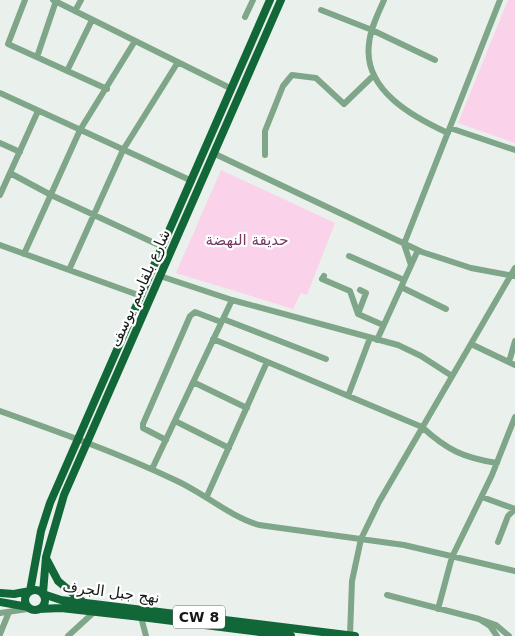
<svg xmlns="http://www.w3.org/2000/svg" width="515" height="636" font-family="'DejaVu Sans',Vazirmatn,sans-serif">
	<rect width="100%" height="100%" fill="#eaf1ec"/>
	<path fill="#fad3ea" d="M508,0H515V143L458,123Z
		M221,170L335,223L307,295L301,293L293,309L176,273Z"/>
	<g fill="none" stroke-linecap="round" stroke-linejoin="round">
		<path stroke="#80a68a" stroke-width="6" d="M25,0L8,44L107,89
			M53,0L230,88
			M384,0C378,14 370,29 369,44C363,90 413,117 448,133
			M321,10L372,30L435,60
			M75,11L81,0
			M245,17L253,0
			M37,57L56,1
			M67,71L92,20
			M0,93L192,181
			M450,128L515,150
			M0,143L20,152
			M213,153L422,252L471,268L514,276
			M265,155V131L283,86L292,75L316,78L344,104L374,75
			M10,173L51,195L163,247
			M0,195L38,111
			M0,245L141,296
			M24,254L80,130L135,41
			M349,256L404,280
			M411,265L404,244L500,0
			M69,270L123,150L178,62
			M160,276L232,300L398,345L421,356L452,376
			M324,276L322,279L350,291L358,314
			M401,287L446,309
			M360,290L366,293L358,314L383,325
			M223,319L326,359
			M213,339L422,427C447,450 464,458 497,463
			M377,340L418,250
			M471,344L515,365
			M509,362L515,341
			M193,382L247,408
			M348,396L370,338
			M0,411C59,432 118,453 175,480C204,493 229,516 259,525L404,545L515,571
			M175,421L229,448
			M166,440L143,428V424L190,316L195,312L221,322
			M152,469L232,300
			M207,496L267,362
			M482,497L515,509L508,516L498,542
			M387,595L479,619
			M438,609L452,557L492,475L515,417
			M0,613L28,609
			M141,617L146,636
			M0,634L9,612
			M350,635L352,581L361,539L379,502L515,268
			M68,636L93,613
			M497,636L490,626L479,619L496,625L509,636"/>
		<path stroke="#126738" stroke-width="8" d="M47,560L58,581L83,602
			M25 600a10 10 0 1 1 20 0a10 10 0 1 1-20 0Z
			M0,593L14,594L30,591L41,531L50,503L270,0
			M43,593L46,557L64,495L281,0
			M43,594L61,600L355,636
			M0,602L28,607
			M39,609L61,608L141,617L291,636"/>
	</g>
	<g text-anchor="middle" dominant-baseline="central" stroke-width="4.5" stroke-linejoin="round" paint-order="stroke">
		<rect fill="#fff" stroke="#5b5d5c" stroke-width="1" x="173" y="605.5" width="52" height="23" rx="4"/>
		<g font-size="14" font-weight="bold" fill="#151816">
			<text x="199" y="617">CW 8</text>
		</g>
		<g font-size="15" fill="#773b62" stroke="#fff">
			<text x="247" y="240">حديقة النهضة</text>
		</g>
		<g font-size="15" fill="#151816" stroke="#fff">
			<text transform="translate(140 288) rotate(-66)">شارع بلقاسم يوسف</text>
			<text transform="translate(111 592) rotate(7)">نهج جبل الجرف</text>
		</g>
	</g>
</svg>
